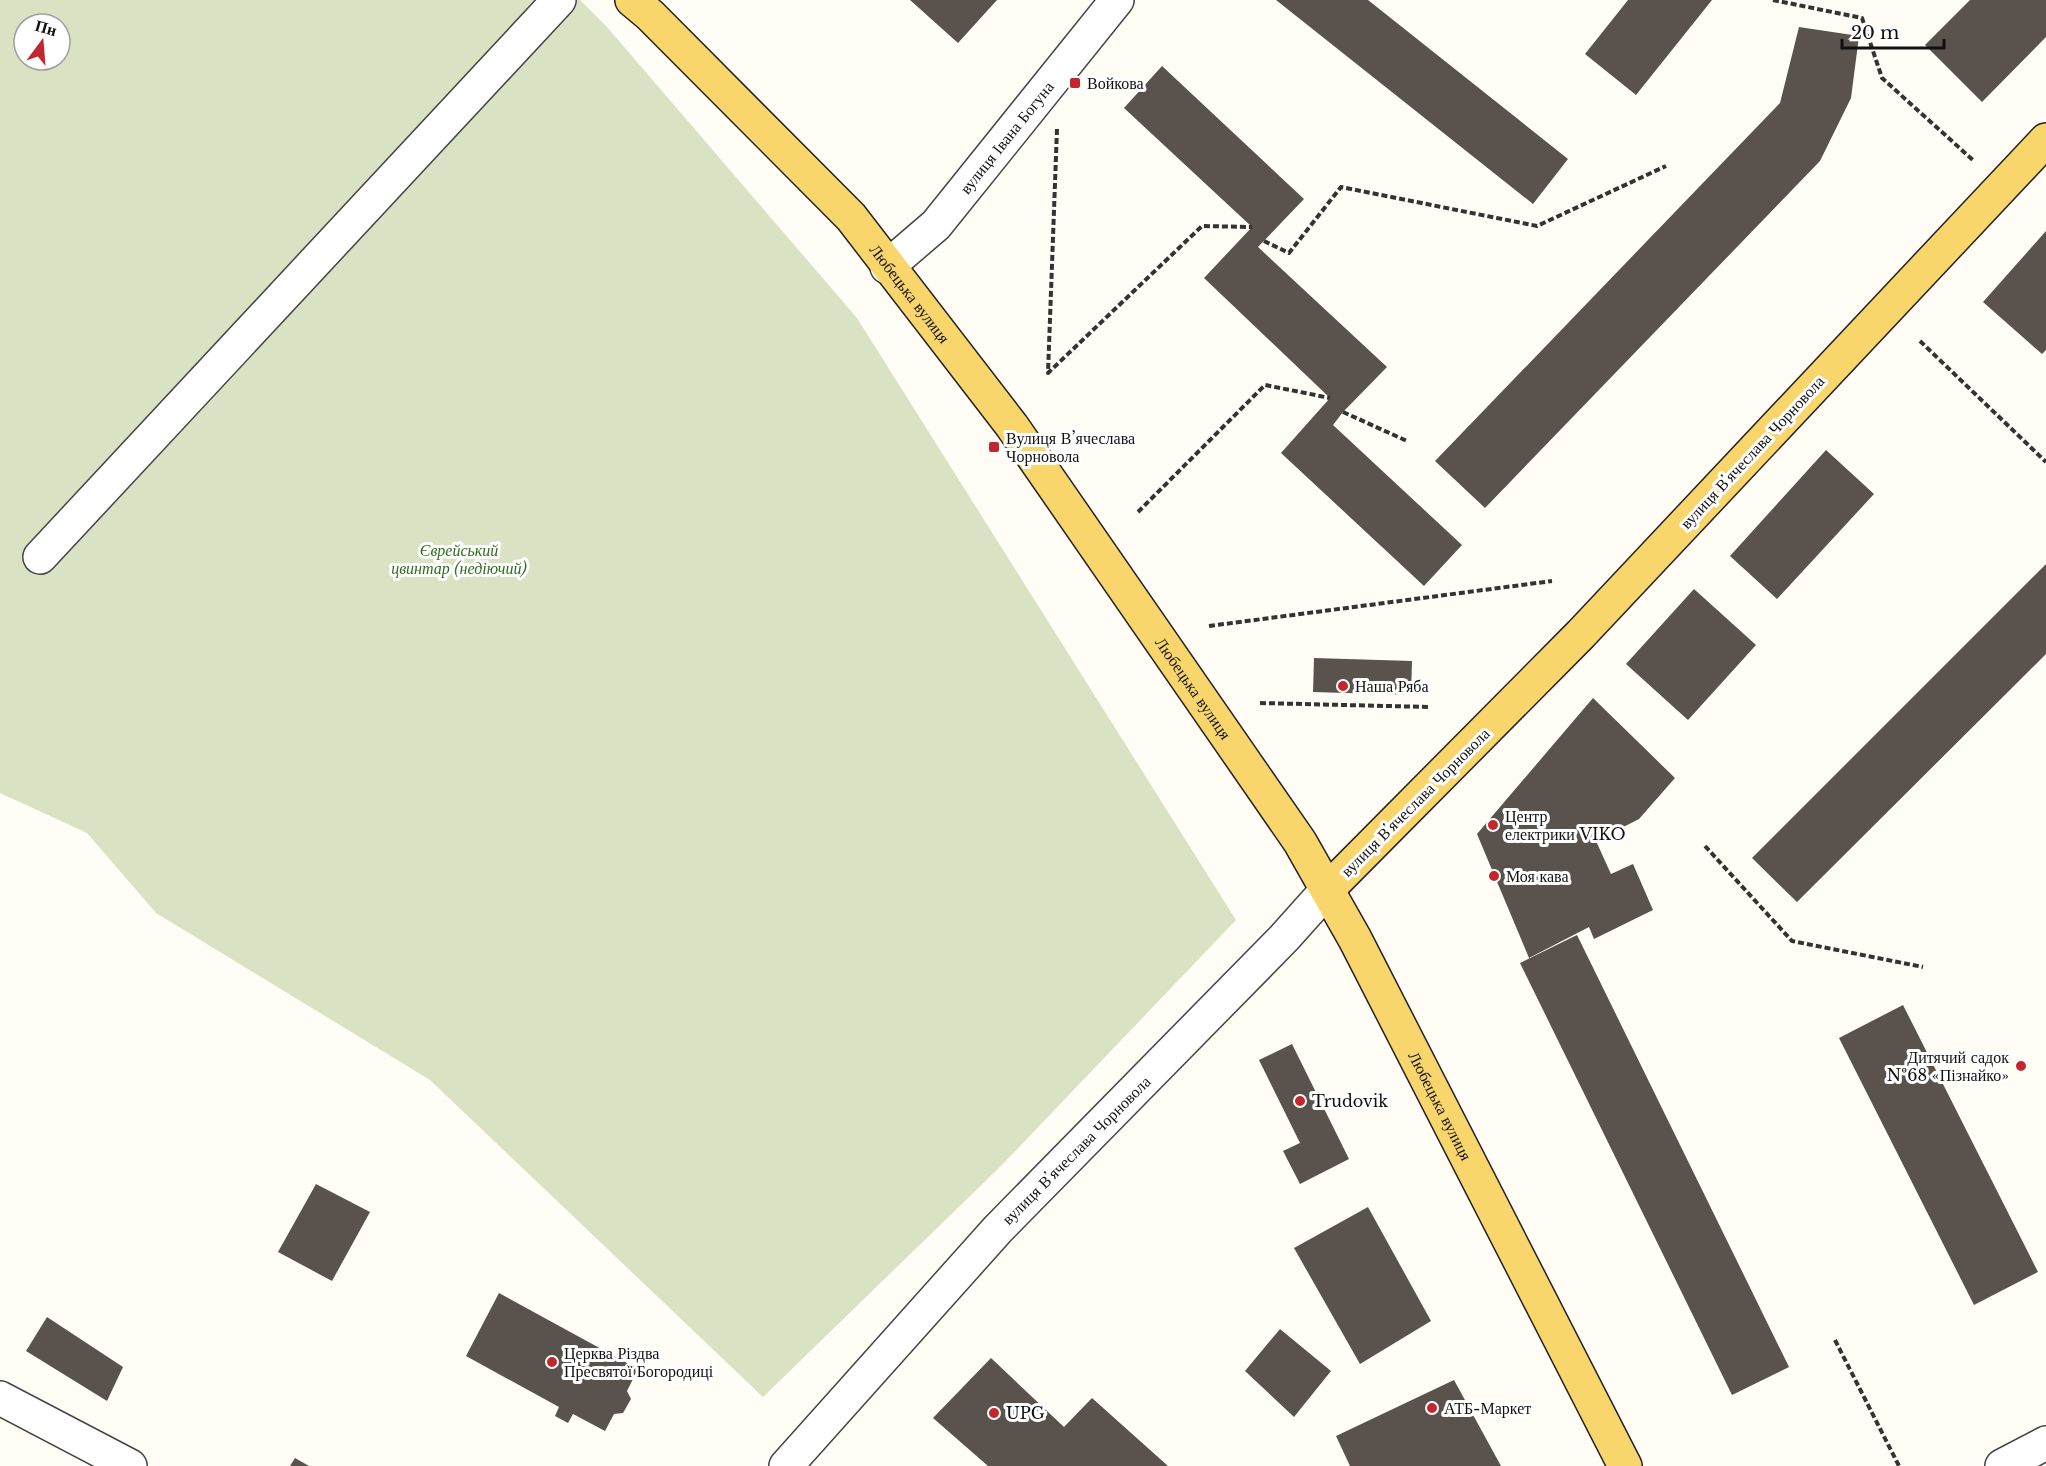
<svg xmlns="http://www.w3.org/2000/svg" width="2046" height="1466" font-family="'Libre Baskerville',serif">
	<rect width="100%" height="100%" fill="#fffdf5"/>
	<path fill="#d9e3c4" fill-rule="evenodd" d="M0,0H580L607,27L857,318L1236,920L1000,1167L763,1397L430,1080L156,913L87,833L0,793ZM24,24H60V60H24Z"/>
	<path fill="#5a524d" d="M910,0H997L958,43Z
		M1276,0H1368L1568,159L1533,204Z
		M1628,0H1712L1636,95L1585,54Z
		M1970,0H2046V37L1982,102L1925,45Z
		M1799,27L1859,36L1851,98L1820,161L1485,508L1435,461L1780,103Z
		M1162,66L1304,199L1258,247L1387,367L1343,412L1333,425L1462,545L1424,586L1281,453L1330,398L1204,278L1252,227L1124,108Z
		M2046,231V350L2042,354L1983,302Z
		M1826,450L1874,494L1777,599L1730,556Z
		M2046,564V654L1797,902L1752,858Z
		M1694,589L1756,645L1688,720L1626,664Z
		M1314,658L1412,661L1411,695L1313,692Z
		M1593,698L1675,778L1639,819L1596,841L1611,874L1633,864L1653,910L1594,939L1589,927L1529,958L1477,834Z
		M1577,935L1789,1367L1732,1395L1520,963Z
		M1903,1005L2038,1272L1974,1305L1839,1038Z
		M1292,1044L1349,1159L1300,1184L1283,1151L1300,1143L1259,1060Z
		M316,1184L370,1212L332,1281L278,1252Z
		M1368,1207L1431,1321L1360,1364L1294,1248Z
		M499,1293L638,1369L627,1391L631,1399L623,1413L614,1414L605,1431L573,1414L568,1423L555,1416L559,1407L466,1356Z
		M47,1317L123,1367L107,1401L26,1351Z
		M1280,1329L1331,1371L1294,1417L1245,1371Z
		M991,1358L1064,1427L1092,1398L1168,1466H988L933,1418Z
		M1454,1380L1501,1466H1350L1336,1436Z
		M295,1458L309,1466H290Z"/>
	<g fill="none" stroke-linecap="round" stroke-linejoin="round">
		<defs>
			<g id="minor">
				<path id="s1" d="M887,267L936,225L1117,0"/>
				<path d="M40,557L559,0"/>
				<path d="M0,1398L130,1466"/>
				<path d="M786,1466L998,1229L1284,938L1327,890"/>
				<path d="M2002,1466L2046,1443"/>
			</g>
			<g id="major">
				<path id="s2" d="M632,0L650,15L851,217L1012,426L1300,842L1355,939L1625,1466"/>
				<path d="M1327,890L1581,634L2046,140"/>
			</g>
		</defs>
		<use href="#minor" stroke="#444" stroke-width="36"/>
		<use href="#major" stroke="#222" stroke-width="36"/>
		<path stroke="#333" stroke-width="4" stroke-dasharray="6 3" stroke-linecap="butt" d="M1773,0L1862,18L1882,78L1974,161
			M1057,129L1048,373L1202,226L1252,227
			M1264,241L1289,253L1341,187L1537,226L1666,166
			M1920,341L2046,462
			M1343,412L1407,441
			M1138,512L1265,385L1330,398
			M1209,626L1552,581
			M1260,703L1429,707
			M1705,846L1792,941L1923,967
			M1835,1340L1899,1466"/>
		<use href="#minor" stroke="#fff" stroke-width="33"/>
		<use href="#major" stroke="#f9d66b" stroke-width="33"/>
	</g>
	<g fill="#c4262e" stroke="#fff" stroke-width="2">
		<rect x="1069" y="77" width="12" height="12" rx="3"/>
		<rect x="988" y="441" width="12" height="12" rx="3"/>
		<circle cx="1343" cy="686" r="6"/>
		<circle cx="1493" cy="825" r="6"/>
		<circle cx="1494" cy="876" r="6"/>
		<circle cx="2021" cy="1066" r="6"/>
		<circle cx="1300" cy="1101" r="6"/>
		<circle cx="552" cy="1362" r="6"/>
		<circle cx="1432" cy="1408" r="6"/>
		<circle cx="994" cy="1413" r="6"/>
	</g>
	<g text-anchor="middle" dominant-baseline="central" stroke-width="6" stroke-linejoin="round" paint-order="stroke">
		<g font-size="16" fill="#111" stroke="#fff" text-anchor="start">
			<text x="1087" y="83">Войкова</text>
			<text x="1006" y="438">Вулиця В’ячеслава<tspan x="1006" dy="18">Чорновола</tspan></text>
			<text x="1355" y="686">Наша Ряба</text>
			<text x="1505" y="816">Центр<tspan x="1505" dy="18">електрики VIKO</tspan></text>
			<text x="1506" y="876">Моя кава</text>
			<text x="2009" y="1057" text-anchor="end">Дитячий садок<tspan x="2009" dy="18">№68 «Пізнайко»</tspan></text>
			<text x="1312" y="1101">Trudovik</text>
			<text x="564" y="1353">Церква Різдва<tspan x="564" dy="18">Пресвятої Богородиці</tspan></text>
			<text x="1444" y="1408">АТБ-Маркет</text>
			<text x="1006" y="1413">UPG</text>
		</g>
		<g font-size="16" fill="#111" stroke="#fff">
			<text stroke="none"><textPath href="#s1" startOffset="177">вулиця Івана Богуна</textPath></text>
			<text stroke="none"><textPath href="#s2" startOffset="405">Любецька вулиця</textPath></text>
			<text transform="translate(1752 452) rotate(-47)">вулиця Вʼячеслава Чорновола</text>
			<text stroke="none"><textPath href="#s2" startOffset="891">Любецька вулиця</textPath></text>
			<text transform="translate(1415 802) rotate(-45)">вулиця Вʼячеслава Чорновола</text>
			<text stroke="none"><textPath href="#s2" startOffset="1377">Любецька вулиця</textPath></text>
			<text transform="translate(1076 1150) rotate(-45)">вулиця Вʼячеслава Чорновола</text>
		</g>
		<g font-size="16" font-style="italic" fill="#2f6b1f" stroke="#fff">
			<text x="459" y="550">Єврейський<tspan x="459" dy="18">цвинтар (недіючий)</tspan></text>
		</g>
	</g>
	<g transform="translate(42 42) rotate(16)"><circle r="28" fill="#ffffff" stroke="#a0a0a0" stroke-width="1.5"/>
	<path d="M0-4.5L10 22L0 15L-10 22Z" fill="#c4262e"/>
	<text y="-9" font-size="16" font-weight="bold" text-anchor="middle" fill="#111111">Пн</text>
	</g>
	<path d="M1842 39v9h102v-9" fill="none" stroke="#111111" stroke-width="3"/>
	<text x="1851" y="39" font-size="18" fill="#111111" stroke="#ffffff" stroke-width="4.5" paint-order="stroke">20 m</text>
</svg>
